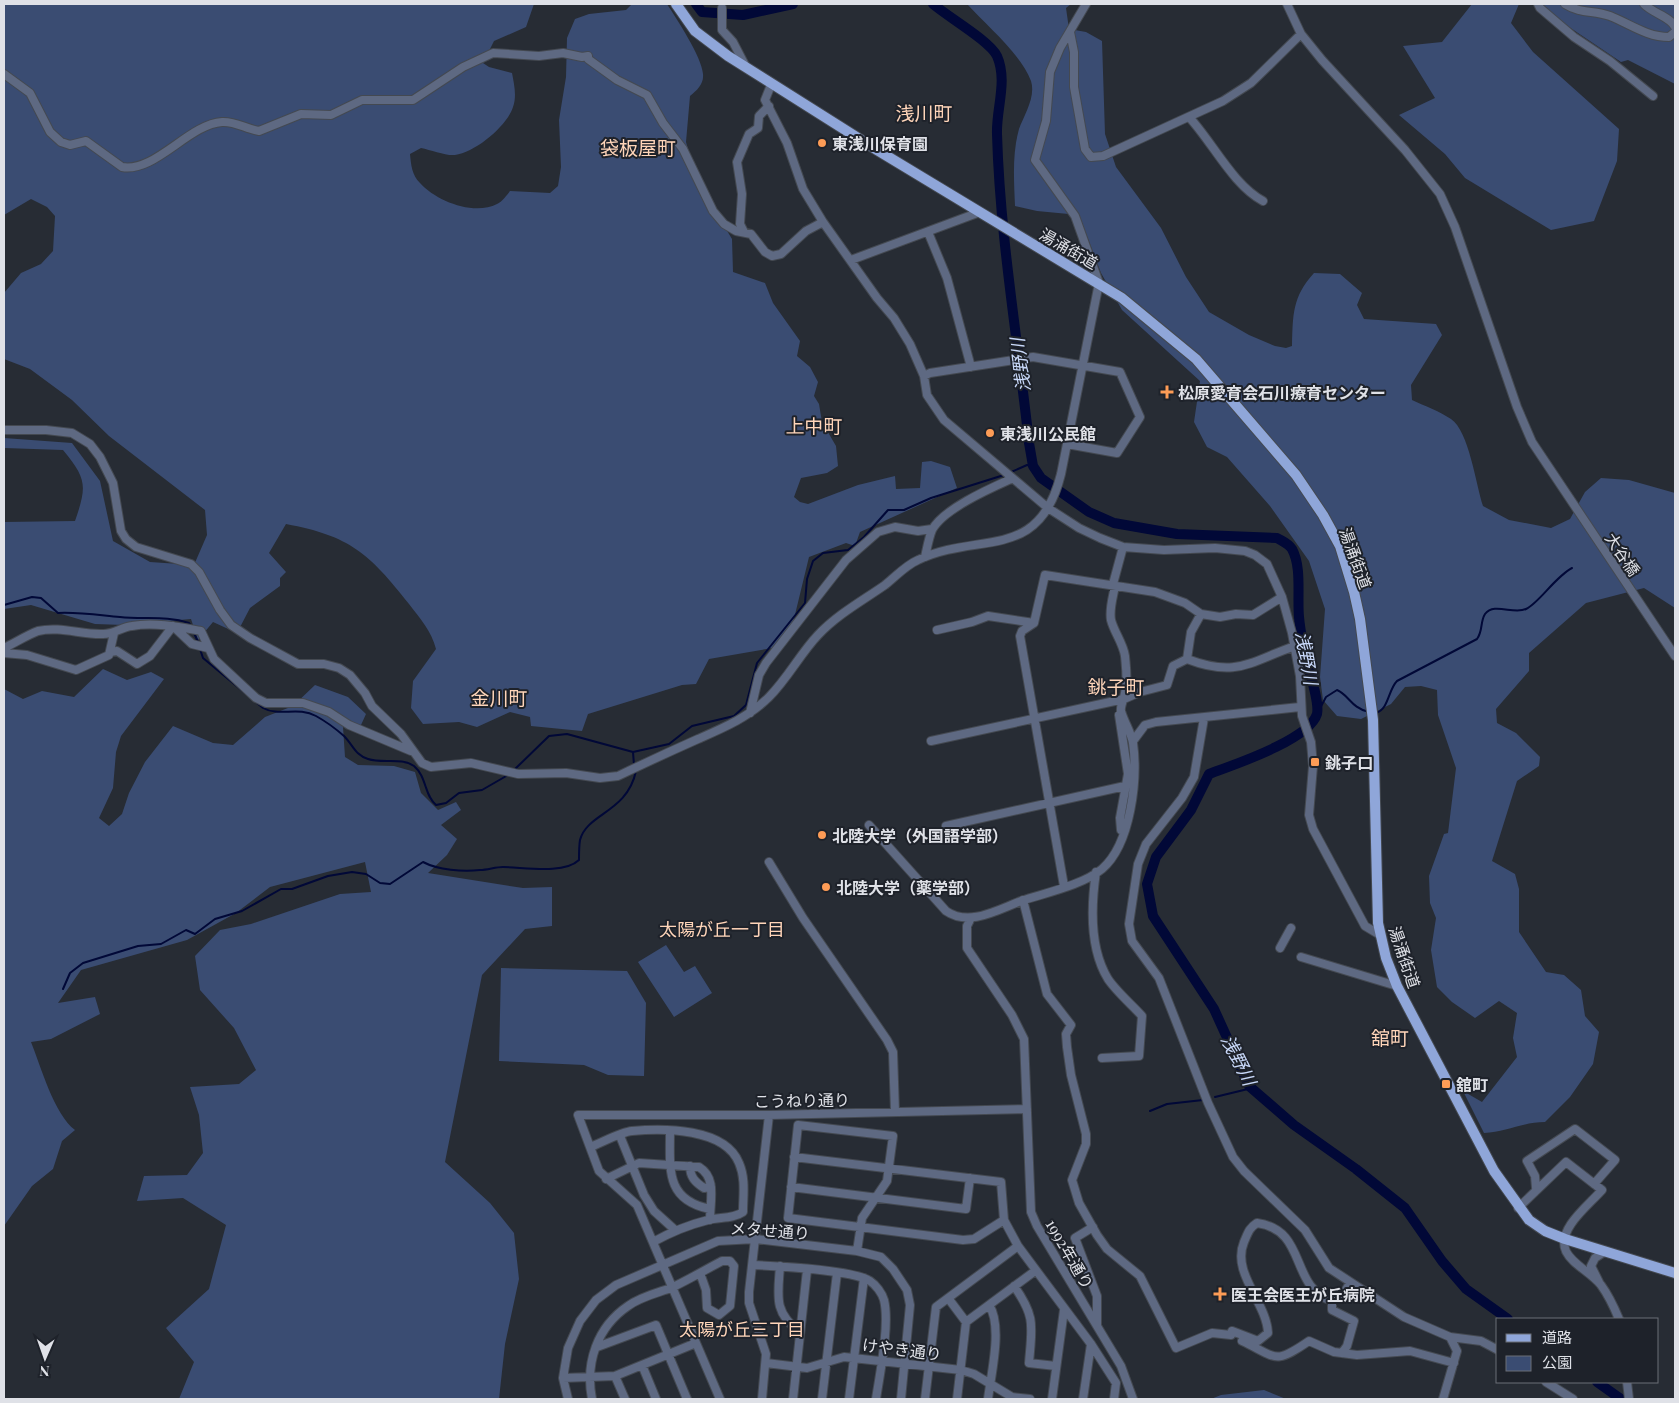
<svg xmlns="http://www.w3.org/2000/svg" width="1679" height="1403" font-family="'Playfair Display','Noto Sans JP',serif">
	<rect width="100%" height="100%" fill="#272c34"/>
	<path fill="#3a4c72" d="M4,4H534L526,27L494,41L483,63L489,67L512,73C514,84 517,96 513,107C507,126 476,152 455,155C446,156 431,150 421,148L410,154C411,165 412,175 420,183C436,201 474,216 497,204C502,202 507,195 510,191L550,193L558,186L561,167L559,120L566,77L567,38L575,19L589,14L626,10L632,4H667C676,18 702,57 703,74C704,84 697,90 690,96L686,142L698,183L732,239L733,272L765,283L773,303L800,341L797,356L810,367L818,382L814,396L819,404L822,422L836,446L838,466L827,473L801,478L794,497L800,502L808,504L858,485L895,476L896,489L920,488L922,462L931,461L950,467L957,488L860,532L855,546L846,543L809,557L792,627L772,648L709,659L696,684L682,685L588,714L582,731L531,726L530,717L510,712L477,727L459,722L423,724L411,708L413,681L436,649C431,630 421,620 409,604C369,553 350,536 286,524L269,553L286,572L280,578V586L250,608L237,633L213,622L198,640L191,619L124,625L95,624L31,605L4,609V522L75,521C87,486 87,479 63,450L4,448V438L72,443L100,481L113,541L150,562L194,565L207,535L205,510L109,436L72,400L30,369L4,359V293L21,273L41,264L53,251L55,216L47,207L31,199L4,215Z
		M967,4H1071L1066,8L1069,29L1086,32L1102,41L1105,134L1116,167L1161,228L1186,277L1209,312L1249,335L1275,346L1286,348L1292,346C1293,315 1292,297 1314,273L1340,274L1362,293L1357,305L1364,319L1436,324L1442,335L1411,385L1412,400C1425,406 1439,411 1451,419C1469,431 1476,485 1483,506L1509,520L1551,528L1570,519L1585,492L1601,478L1629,480L1675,493V608L1644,588L1586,603L1529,653V671L1496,709L1497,723L1516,733L1540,757L1539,766L1517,781L1492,861L1515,874L1519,889V932L1546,972L1564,975L1581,990L1585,1016L1599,1032L1593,1064L1570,1097L1545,1122C1523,1122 1506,1132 1484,1133L1463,1091L1482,1102L1517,1057L1513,1038L1517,1013L1499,1001L1475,1018L1452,1002L1437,987L1431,950L1436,918L1430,903L1429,876L1444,834L1448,833L1456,768L1438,715L1437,690L1421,686L1405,687L1391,704L1361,719L1337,716L1323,700L1320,677L1325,609L1309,561L1270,506L1227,457L1207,447L1194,422L1200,381L1122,310L1101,273L1079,215L1037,211L1015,206C1014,180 1012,154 1019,129C1024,115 1036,97 1031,81C1021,54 987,26 967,4Z
		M1472,4H1519L1511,23L1533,52L1619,129L1617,161L1594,221L1551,230L1465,178L1445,154L1399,115L1435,98L1403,46L1442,42Z
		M1535,4H1675V84L1628,60L1621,62Z
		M103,669L127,680L151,672L164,679L121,736L116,752L113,788L99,818L109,826L122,814L129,793L145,762L173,726L213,743L233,745L265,717L293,706L315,685L348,697L366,714L361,725L343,727L345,757L358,765L394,766L415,772L421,793L438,810L456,802L461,810L441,825L457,839L447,855L428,873L523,888L552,887V926L525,929L482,975L445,1162L490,1203L514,1233L519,1279L505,1344L499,1399H179L194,1362L166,1328L209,1289L226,1225L183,1198L137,1201L144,1176L187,1175L203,1153L199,1115L190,1087L239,1084L256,1070L234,1028L200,990L195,956L220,930L251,924L340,894L371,892L365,862L270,887L236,913L187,940L81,970L58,1003L95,997L100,1014L51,1039L31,1042C41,1067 54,1114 75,1130L62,1141L53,1169L32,1186L4,1226V689L23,699L42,691L74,697Z
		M666,945L684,972L695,966L712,993L674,1017L638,962Z
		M501,968L627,971L646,1003L644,1076L608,1075L584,1065L499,1061Z
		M1264,1390L1286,1399H1211L1221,1395Z"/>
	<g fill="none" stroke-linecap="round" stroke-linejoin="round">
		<path stroke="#010837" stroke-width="2" d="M1009,473L1027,465L1033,466
			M4,605L32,597L41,598L58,613C79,612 98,615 120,617C143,620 166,615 189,623L191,626
			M194,633L199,644
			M200,649L203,658L263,708C279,717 298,706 316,716C325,721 336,729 344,736C353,745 355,755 368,759C383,764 401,757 414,766C427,777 424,795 436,805L446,803L459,793L482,790L508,775
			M1376,713C1389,709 1388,690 1397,681L1477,639C1483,631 1480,622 1485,614C1494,602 1514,615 1526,609C1539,603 1555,577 1572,568
			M1317,714L1326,697L1337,690C1349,695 1351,708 1369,712
			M633,752L634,765
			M514,770L549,736L567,734L633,752L669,744L692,726L734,716L746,705L757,663L805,603L807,579L813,561L823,553L848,550L864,537L888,510H904L931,498L1004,475
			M63,989L70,973L83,963L138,946L161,944L186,930L195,934L215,919L242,911L281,889H292L328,876L352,872L366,874L380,883L390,884L423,862C438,870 463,872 480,870C488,870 495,867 503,867C523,867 563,875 579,860C579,853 579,846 580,840C587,813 627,813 636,771
			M1215,1097L1248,1089L1249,1086
			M1150,1111L1167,1104L1203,1100"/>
		<path stroke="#010837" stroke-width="10" d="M696,4L702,12L743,15L793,4
			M933,4C948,17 990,41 997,56C1008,81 996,109 997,134C1000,238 1018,340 1029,443L1033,466L1041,478L1089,512L1114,523L1177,534L1277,538C1282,541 1288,543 1292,549C1302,567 1297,596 1299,617C1300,628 1302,639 1304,651C1307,666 1320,700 1317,714C1309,740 1233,765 1209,774L1191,810L1156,857L1147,884L1153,916L1214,1009L1249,1086L1294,1125L1356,1169L1405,1208L1442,1261L1466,1289L1508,1319
			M1597,1382L1621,1399"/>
		<defs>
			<path id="minor" d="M1287,4L1301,34L1322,60L1405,150L1440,194L1455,227L1517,407L1532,442L1675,656
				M1538,4L1540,8L1574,37L1610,61L1653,96
				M1565,4C1581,14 1593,10 1610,16C1630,24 1647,37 1669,37L1675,32
				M1644,4C1652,13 1671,17 1675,27
				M722,8V30L733,42L746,67
				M1070,32L1074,52V87L1085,149L1091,157L1103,156L1223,101L1251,83L1301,34
				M4,74L30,93L50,132L61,142L70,145L86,141L122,167C155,173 189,124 222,122C235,121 246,129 259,131L301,114L331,115L362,100H413L463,67L493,53L539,56L563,53L582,57L588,56V59L617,80L647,95L663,123L683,149L713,211L724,224L736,231L751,234L765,252L772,256L781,254L806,231L823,222
				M771,85L765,100L787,143L803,189L823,222L877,298L894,318L910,344L924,376L927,395L944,420L1048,508L1079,528L1100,538L1123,547L1164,550L1215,548L1245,551L1255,555L1267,564L1282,597L1292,633L1300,676L1302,716L1311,742L1313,766L1309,815L1313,829L1365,926L1380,935
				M1189,117C1213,143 1233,185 1263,201
				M744,232L740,224L742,194L737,162L749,134L758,128L759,116L769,106
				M928,232L947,278L971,367
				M851,260L980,212
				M924,376L930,373L1033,357L1120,372L1140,417L1117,453L1067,444
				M4,430H46L72,433L90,444L100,457L113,483L121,531L126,539L136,547L191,564L199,572L220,610L231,625L250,638L298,664H324L339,668L350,675L365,693L372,706L401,734L422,763L431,767L471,763L518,774L566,773L600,778L618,776C645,763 671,751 698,739C723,728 749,717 769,697C788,678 800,654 818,635C838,614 862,601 885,585C895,577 906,565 918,560C979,531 1039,563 1061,474L1099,283L1075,216L1035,160L1046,121L1050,72L1060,48L1086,4
				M925,557C927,548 929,537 932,530C943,509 991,488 1011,479
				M1113,584L1123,547
				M937,630L972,622L988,616L1034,623
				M4,648C15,643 27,635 38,631C60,626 82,635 103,634C114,634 122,627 132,626C154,622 179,627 201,631L214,659L256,698L266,703H303L329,712L349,725L411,751
				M110,652L117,651L137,664L150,656L173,626L192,644L208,648
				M4,653L27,655L76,670L109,655L114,633
				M1187,659C1237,678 1249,662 1295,646
				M750,713L759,675L766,663L846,560L878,532L895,527L918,531L932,529
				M1119,715L1128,774L1120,818L1121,830
				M1204,718L1194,777L1182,798L1146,844L1138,864L1129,924L1132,941L1159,978L1208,1103L1233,1157L1244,1171L1305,1230L1329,1268L1404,1317L1450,1337L1481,1341L1498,1350
				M931,741L1124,699L1140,692L1167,685L1173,666L1187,659L1191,632L1201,614
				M1133,741L1145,725L1156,722L1300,707
				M869,825L946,911C969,927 997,910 1021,901C1045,893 1083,885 1102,869C1131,844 1138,779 1133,743C1131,732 1124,722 1121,711C1120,706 1124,699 1125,693C1128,680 1126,668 1125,656C1123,643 1114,632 1111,620C1109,609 1113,597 1115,586
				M946,826L1125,786
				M769,862L803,918L887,1040L893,1052L895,1112
				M1096,872C1091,906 1089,948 1108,979C1116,991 1132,1005 1142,1016L1139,1056L1102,1058
				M1064,886L1020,636L1022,631L1034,623L1045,575L1155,592L1185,603L1201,614L1220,617L1236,614L1253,615L1282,597
				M1023,900L1047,994L1071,1025L1066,1034L1067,1047L1071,1075L1086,1134V1144L1072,1180L1079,1203L1097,1235L1107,1249L1140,1276L1176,1348L1212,1333L1231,1335L1232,1331L1258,1341L1268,1333C1267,1303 1231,1273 1244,1242C1248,1233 1249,1228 1257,1223C1308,1230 1289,1287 1332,1301L1342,1296L1350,1283
				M971,918L967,926V948L1012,1015L1024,1039L1031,1212L1037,1226L1121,1366L1133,1399
				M1280,948L1291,928
				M1301,957L1397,986
				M670,1131C670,1169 665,1200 710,1209
				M620,1136L644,1195L654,1211L675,1230
				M590,1147C601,1143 621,1132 632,1131C664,1128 725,1128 739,1163C746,1179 743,1196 743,1212C733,1219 720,1217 708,1220C688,1225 671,1232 653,1242
				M794,1157L1001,1182L1004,1220L1018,1246L1091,1344L1116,1383L1114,1399
				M690,1166C690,1177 695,1182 704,1188L711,1187
				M606,1179L639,1163L699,1167C717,1178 710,1200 710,1220
				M791,1187L966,1209L970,1178
				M1536,1188L1535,1176L1527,1161L1575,1129L1615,1160L1594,1184
				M1518,1208L1566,1162L1602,1190C1592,1201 1579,1212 1571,1224C1549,1257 1585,1265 1601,1285C1609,1296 1614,1307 1619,1319
				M1093,1227L1075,1238L1097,1296V1325
				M857,1251L862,1218L887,1181L893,1136L798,1125L788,1218L963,1240L974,1239L1004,1220
				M753,1265C776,1266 853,1270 870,1281C876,1285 882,1293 884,1300C890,1324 880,1373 876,1399
				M780,1266C778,1295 773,1313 800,1332
				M1599,1282L1591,1266L1595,1258L1604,1252
				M1014,1286C1036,1317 1032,1326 1029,1363L1056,1366
				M948,1298L966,1322L957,1399
				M1332,1301V1310L1354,1321L1347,1346L1342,1353
				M966,1322L1035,1271
				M1242,1341C1278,1358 1274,1365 1309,1341L1334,1352L1357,1355L1410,1351L1454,1363
				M597,1347L656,1325L687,1399
				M766,1363L807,1368L844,1357L961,1370L974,1374L1012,1397L1030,1399
				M642,1365L656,1399
				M615,1376L625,1399
				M563,1378L615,1376L696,1343
				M1546,1382L1573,1399
				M1627,1382L1629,1399
				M568,1399L563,1378L568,1348L580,1321L596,1300L616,1285L718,1241L755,1239L857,1251L881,1257L893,1269L907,1290L910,1305L901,1399
				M592,1399C585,1363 597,1327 628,1306C640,1297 657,1293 671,1288C688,1280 705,1270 722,1261H730L734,1266L730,1306L719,1315L707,1308L706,1290L700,1273
				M720,1399L637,1205L599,1171L578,1115H769L1027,1109
				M762,1399L766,1354L749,1303V1292L769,1115
				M793,1399L807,1270
				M822,1399L837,1273
				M849,1399L864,1278
				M925,1399L936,1307L1018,1246
				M988,1399C991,1374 1003,1326 989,1305
				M1052,1399L1064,1310
				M1083,1399L1091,1344
				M1443,1399L1457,1351L1450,1337"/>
			<path id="major" d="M676,4L695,31L728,56L877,150L1122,298L1196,359L1296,475L1323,515L1340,546L1354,592L1360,619L1373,720L1378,923L1386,958L1397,986L1494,1171L1529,1220L1545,1231L1565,1239L1675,1273"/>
		</defs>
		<use href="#minor" stroke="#444951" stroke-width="10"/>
		<use href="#major" stroke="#444951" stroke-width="12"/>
		<use href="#minor" stroke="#5e6982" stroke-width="8"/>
		<use href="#major" stroke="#8fa6d9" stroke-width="10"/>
	</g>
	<g fill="#fd9c56" stroke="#1e222a" stroke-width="2">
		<circle cx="822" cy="143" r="5"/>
		<path d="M1164.5 384.5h5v5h5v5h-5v5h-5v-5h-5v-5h5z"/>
		<circle cx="990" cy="433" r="5"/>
		<rect x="1310" y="757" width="10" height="10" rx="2.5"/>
		<circle cx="822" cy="835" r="5"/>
		<circle cx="826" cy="887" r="5"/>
		<rect x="1441" y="1079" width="10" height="10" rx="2.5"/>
		<path d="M1217.5 1286.5h5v5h5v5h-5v5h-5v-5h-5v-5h5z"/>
	</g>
	<g text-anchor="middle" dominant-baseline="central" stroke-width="4" stroke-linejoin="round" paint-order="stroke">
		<g font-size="16" font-weight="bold" fill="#dfe1e7" stroke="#1e222a" text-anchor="start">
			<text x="832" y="143">東浅川保育園</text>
			<text x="1178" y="392">松原愛育会石川療育センター</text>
			<text x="1000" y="433">東浅川公民館</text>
			<text x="1325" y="762">銚子口</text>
			<text x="832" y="835">北陸大学（外国語学部）</text>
			<text x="836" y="887">北陸大学（薬学部）</text>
			<text x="1456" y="1084">舘町</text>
			<text x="1231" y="1294">医王会医王が丘病院</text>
		</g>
		<g font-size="16" fill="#dfe1e7" stroke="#1e222a">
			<text transform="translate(1069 248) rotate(30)">湯涌街道</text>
			<text transform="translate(1623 554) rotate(56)">大谷橋</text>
			<text transform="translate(1356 558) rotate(70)">湯涌街道</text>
			<text transform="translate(1405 957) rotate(71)">湯涌街道</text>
			<text transform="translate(802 1100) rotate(-1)">こうねり通り</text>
			<text transform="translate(770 1230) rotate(4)">メタせ通り</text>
			<text transform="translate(1070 1254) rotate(60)">1992年通り</text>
			<text transform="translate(902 1349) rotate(7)">けやき通り</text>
		</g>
		<g font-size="18" font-style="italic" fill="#c8d8f9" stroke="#1e222a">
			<text transform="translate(1020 365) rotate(-97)">浅野川</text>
			<text transform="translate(1307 658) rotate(80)">浅野川</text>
			<text transform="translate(1239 1060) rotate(63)">浅野川</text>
		</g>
		<g font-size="18" fill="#ffd5b9" stroke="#1e222a">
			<text x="722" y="929">太陽が丘一丁目</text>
			<text x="742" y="1329">太陽が丘三丁目</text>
		</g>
		<g font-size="19" fill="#ffd5b9" stroke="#1e222a">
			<text x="924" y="112">浅川町</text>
			<text x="638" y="147">袋板屋町</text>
			<text x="814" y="425">上中町</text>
			<text x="1116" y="686">銚子町</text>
			<text x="499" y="697">金川町</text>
			<text x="1390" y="1037">舘町</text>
		</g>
	</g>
	<rect width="1679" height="1403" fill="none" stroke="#dfe1e7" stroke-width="10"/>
	<rect x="1496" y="1318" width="162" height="65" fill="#1e222a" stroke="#6b6e76"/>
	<rect x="1506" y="1334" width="25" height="8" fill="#8fa6d9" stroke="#6b6e76"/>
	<text x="1542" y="1343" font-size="15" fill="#dfe1e7">道路</text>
	<rect x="1506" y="1356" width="25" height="15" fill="#3a4c72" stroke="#6b6e76"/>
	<text x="1542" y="1368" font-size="15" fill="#dfe1e7">公園</text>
	<g transform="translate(45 1358) rotate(182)" stroke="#1e222a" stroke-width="4" paint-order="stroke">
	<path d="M0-4L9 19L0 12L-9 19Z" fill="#dfe1e7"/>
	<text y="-8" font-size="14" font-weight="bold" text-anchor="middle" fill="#dfe1e7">N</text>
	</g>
</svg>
